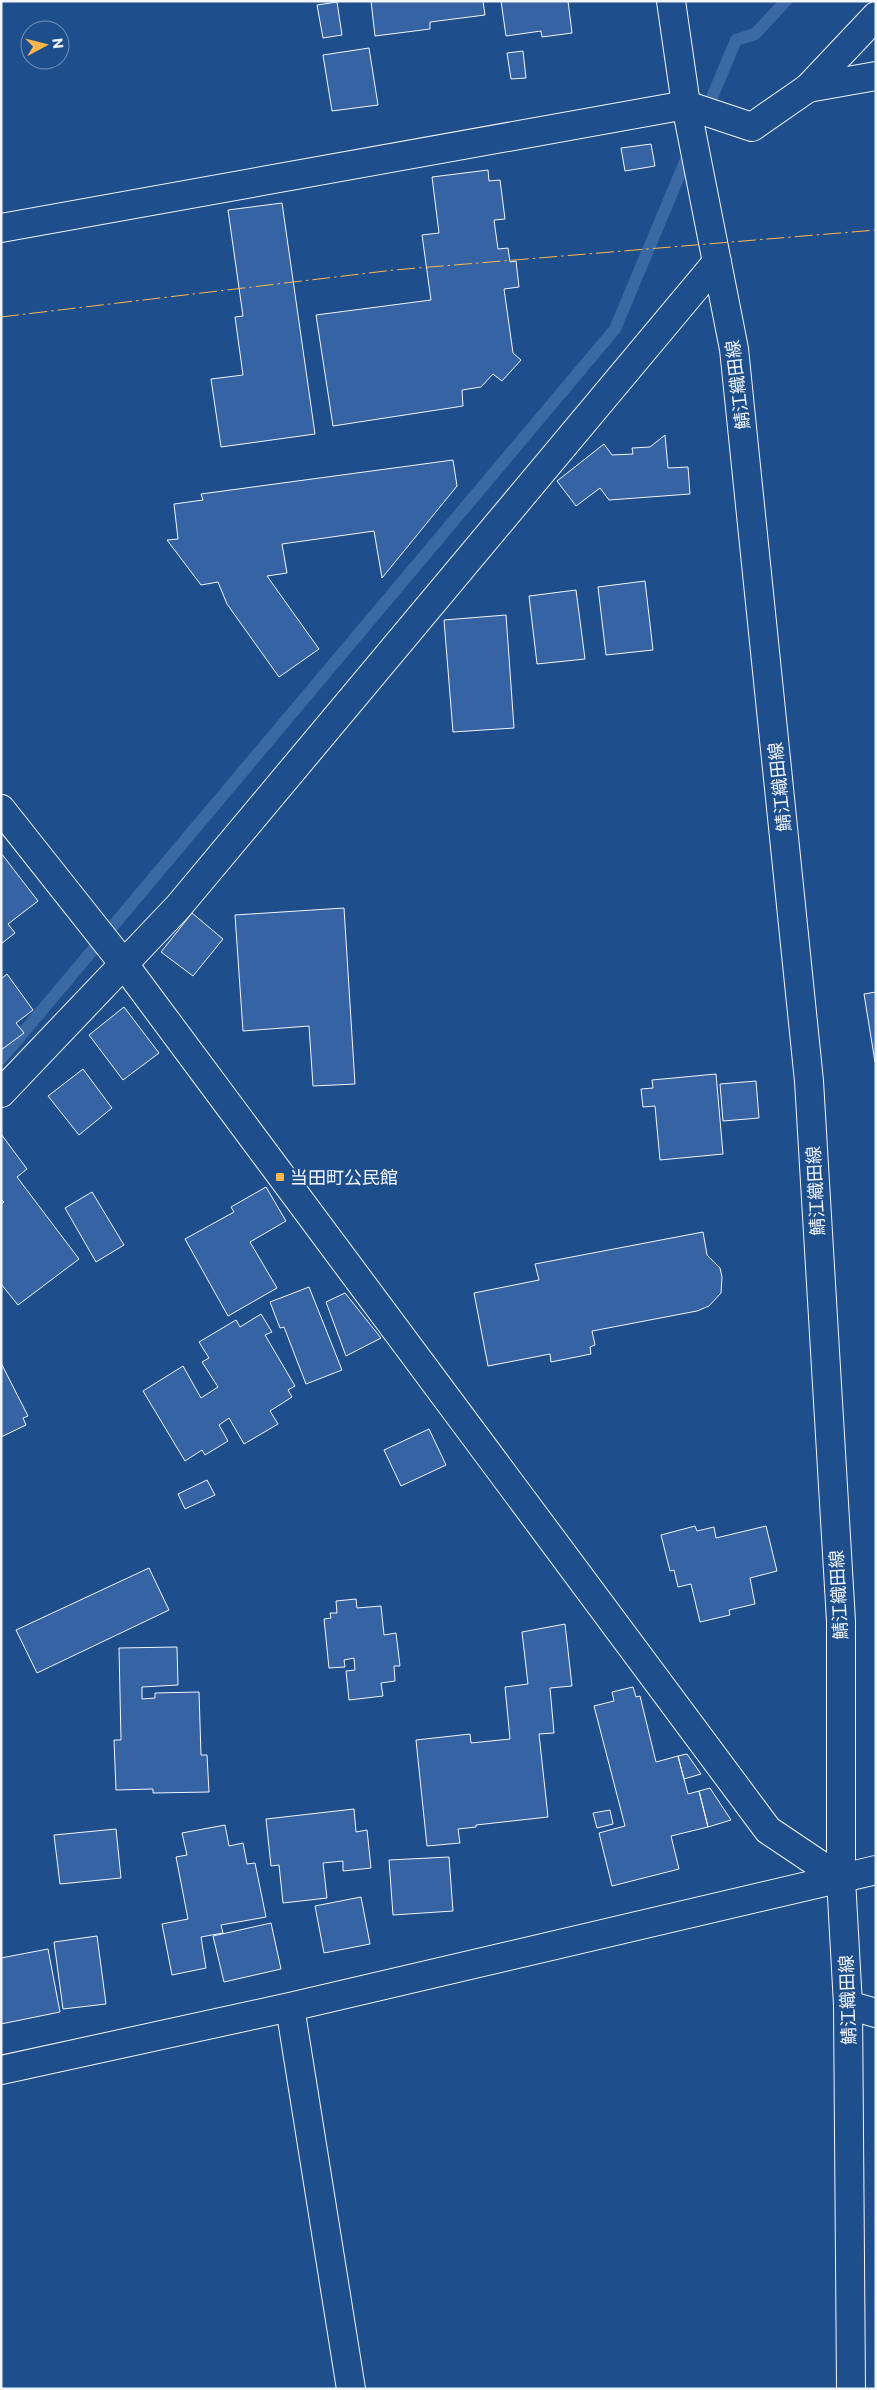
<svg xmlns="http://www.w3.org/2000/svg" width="877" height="2390" font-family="Commissioner,'Noto Sans JP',sans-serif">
	<rect width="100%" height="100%" fill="#1f4e8c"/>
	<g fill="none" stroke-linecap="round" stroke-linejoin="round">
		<path stroke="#3b69a3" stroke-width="12" d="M705,114L736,40L755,34L786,1
			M1,1059L615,329L690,150"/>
	</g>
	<path fill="#3563a3" stroke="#f2f6ff" d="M371,1H483L485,15L430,22V29L375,36Z
		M501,1H568L572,33L542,37L541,31L506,36Z
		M337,2L342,35L323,38L317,5Z
		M369,48L378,105L332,111L323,55Z
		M523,51L526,78L511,79L507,53Z
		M651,144L655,166L625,171L621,148Z
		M488,170L489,181L500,180L505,219L494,220L498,249L508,248L510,262L516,261L519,287L504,289L513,353L521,360L502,381L493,374L481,387L462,390L463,406L333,426L316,315L431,300L422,235L439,233L432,177Z
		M282,203L315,434L221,447L211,379L243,375L235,317L243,316L228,210Z
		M665,435L668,468L688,467L690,494L609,500L600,488L576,506L557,481L604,444L612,455L633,454L632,448L650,447Z
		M453,460L457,486L382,578L374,531L282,544L287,573L267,576L319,649L279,677L227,604L218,582L201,585L167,540L178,539L174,504L203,500L201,494Z
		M645,581L653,650L606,655L598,587Z
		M576,590L585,659L537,664L529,596Z
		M506,615L514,728L453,732L444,620Z
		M1,853L38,901L8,924L15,933L1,944Z
		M344,908L355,1084L313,1086L309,1026L243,1031L235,915Z
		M192,913L223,939L193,976L161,952Z
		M7,974L33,1010L16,1023L24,1033L1,1050V979Z
		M876,992V1062H875L864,994Z
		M124,1007L159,1053L123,1080L89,1035Z
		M83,1069L112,1108L79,1135L48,1096Z
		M716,1074L723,1154L660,1160L655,1106L643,1107L641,1089L653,1088L652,1080Z
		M756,1081L759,1118L723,1121L720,1084Z
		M1,1134L27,1169L17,1177L79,1259L18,1305L1,1284V1204L4,1202L1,1199Z
		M266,1187L286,1221L250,1242L277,1288L228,1316L185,1239L234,1212L231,1207Z
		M92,1192L124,1245L96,1262L65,1208Z
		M703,1232L707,1255L720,1268L722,1277L721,1293L709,1306L697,1311L592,1331L595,1345L590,1347L591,1354L551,1362L550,1354L488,1366L474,1293L539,1280L535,1264Z
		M309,1287L342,1370L306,1384L284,1327L280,1328L270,1302Z
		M345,1293L381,1338L346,1356L326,1302Z
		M261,1314L272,1332L265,1335L295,1386L288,1390L292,1397L270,1411L278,1424L244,1444L229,1418L219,1425L228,1441L205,1455L202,1450L185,1461L143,1391L183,1366L201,1398L218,1387L202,1362L209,1358L199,1342L236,1320L240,1327Z
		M1,1363L28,1416L23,1418L26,1425L1,1437Z
		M429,1429L446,1465L401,1486L384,1450Z
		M207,1480L215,1495L185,1509L178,1494Z
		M695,1526L697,1531L714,1527L716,1538L766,1526L777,1571L750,1578L755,1604L729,1610L730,1615L700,1622L691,1584L678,1587L674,1570L670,1571L661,1535Z
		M149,1568L169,1610L37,1673L16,1630Z
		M356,1599L357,1608L381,1606L384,1635L396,1633L400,1666H394L395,1681L381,1683L383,1696L349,1700L346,1671L355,1670L354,1658L344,1660L345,1667L329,1668L324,1619L331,1618L330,1613H337L336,1601Z
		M565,1624L572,1686L550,1688L554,1733L539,1734L548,1817L476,1825V1827L458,1829L460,1843L427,1846L416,1740L470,1734L471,1743L510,1739L505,1687L528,1684L522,1632Z
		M177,1647L178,1685L142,1687V1699L155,1698V1693L199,1692L201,1755H207L209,1792L153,1793V1789L116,1790L114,1740H121L119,1648Z
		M633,1687L636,1697L640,1696L656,1762L678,1756L688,1794L699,1791L708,1827L671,1836L679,1869L612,1886L599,1833L625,1826L594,1706L614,1701L612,1692Z
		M687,1754L701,1774L684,1779L678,1756Z
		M710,1788L731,1820L708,1827L699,1791Z
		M354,1809L356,1832L367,1830L371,1868L343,1871V1861L323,1863L327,1898L283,1903L279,1865L271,1866L266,1819Z
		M610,1810L613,1824L597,1828L593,1813Z
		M225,1825L229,1846L243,1843L247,1864L255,1863L266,1917L221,1925L223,1933L201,1937L206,1968L172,1975L162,1924L188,1919L176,1857L187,1855L182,1833Z
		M116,1829L121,1878L60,1884L54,1835Z
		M449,1857L453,1911L393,1915L389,1860Z
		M361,1897L370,1944L324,1953L315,1906Z
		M271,1923L281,1969L224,1982L213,1936Z
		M97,1936L106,2004L63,2009L54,1942Z
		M48,1949L60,2012L1,2024V1958Z"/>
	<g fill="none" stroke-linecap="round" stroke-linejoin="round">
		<defs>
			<path id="street" d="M1,228L686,105L752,127L808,88L876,16
				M1,1093L178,907L717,262
				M848,2005L876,2013
				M290,2007L351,2389
				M1,2070L290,2007L876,1870"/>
			<path id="secondary" d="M671,1L686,105L734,349L809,1081L841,1621V1879L848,2005L851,2389
				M808,88L876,76
				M1,809L123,963L768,1830L841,1879"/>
		</defs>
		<use href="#street" stroke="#f2f6ff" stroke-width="30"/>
		<use href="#secondary" stroke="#f2f6ff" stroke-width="30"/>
		<use href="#street" stroke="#1f4e8c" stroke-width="28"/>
		<use href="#secondary" stroke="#1f4e8c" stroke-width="28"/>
		<path stroke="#ffb74d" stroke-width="1" stroke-dasharray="18 4 2.5 4" stroke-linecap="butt" d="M1,317L394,270L876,230"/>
	</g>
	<rect fill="#ffb74d" stroke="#1f4e8c" stroke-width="2" x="275" y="1172" width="10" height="10" rx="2.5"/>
	<g text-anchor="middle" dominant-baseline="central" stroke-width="4" stroke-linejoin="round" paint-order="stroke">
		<g font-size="18" fill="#f2f6ff" stroke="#1f4e8c">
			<text transform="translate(737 385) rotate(-97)">鯖江織田線</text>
			<text transform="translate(779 787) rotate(-96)">鯖江織田線</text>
			<text transform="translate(815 1191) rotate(-93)">鯖江織田線</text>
			<text transform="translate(838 1595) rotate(-93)">鯖江織田線</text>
			<text transform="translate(847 2000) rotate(-92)">鯖江織田線</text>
		</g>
		<g font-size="18" fill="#f2f6ff" stroke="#1f4e8c" text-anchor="start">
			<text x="290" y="1177">当田町公民館</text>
		</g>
	</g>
	<rect width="877" height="2390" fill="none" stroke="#f2f6ff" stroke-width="5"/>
	<g transform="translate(45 45) rotate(83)"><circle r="24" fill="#1f4e8c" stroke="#7391ba"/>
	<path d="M0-4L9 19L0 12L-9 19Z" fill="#ffb74d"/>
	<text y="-8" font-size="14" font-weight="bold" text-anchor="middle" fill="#f2f6ff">N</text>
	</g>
</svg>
